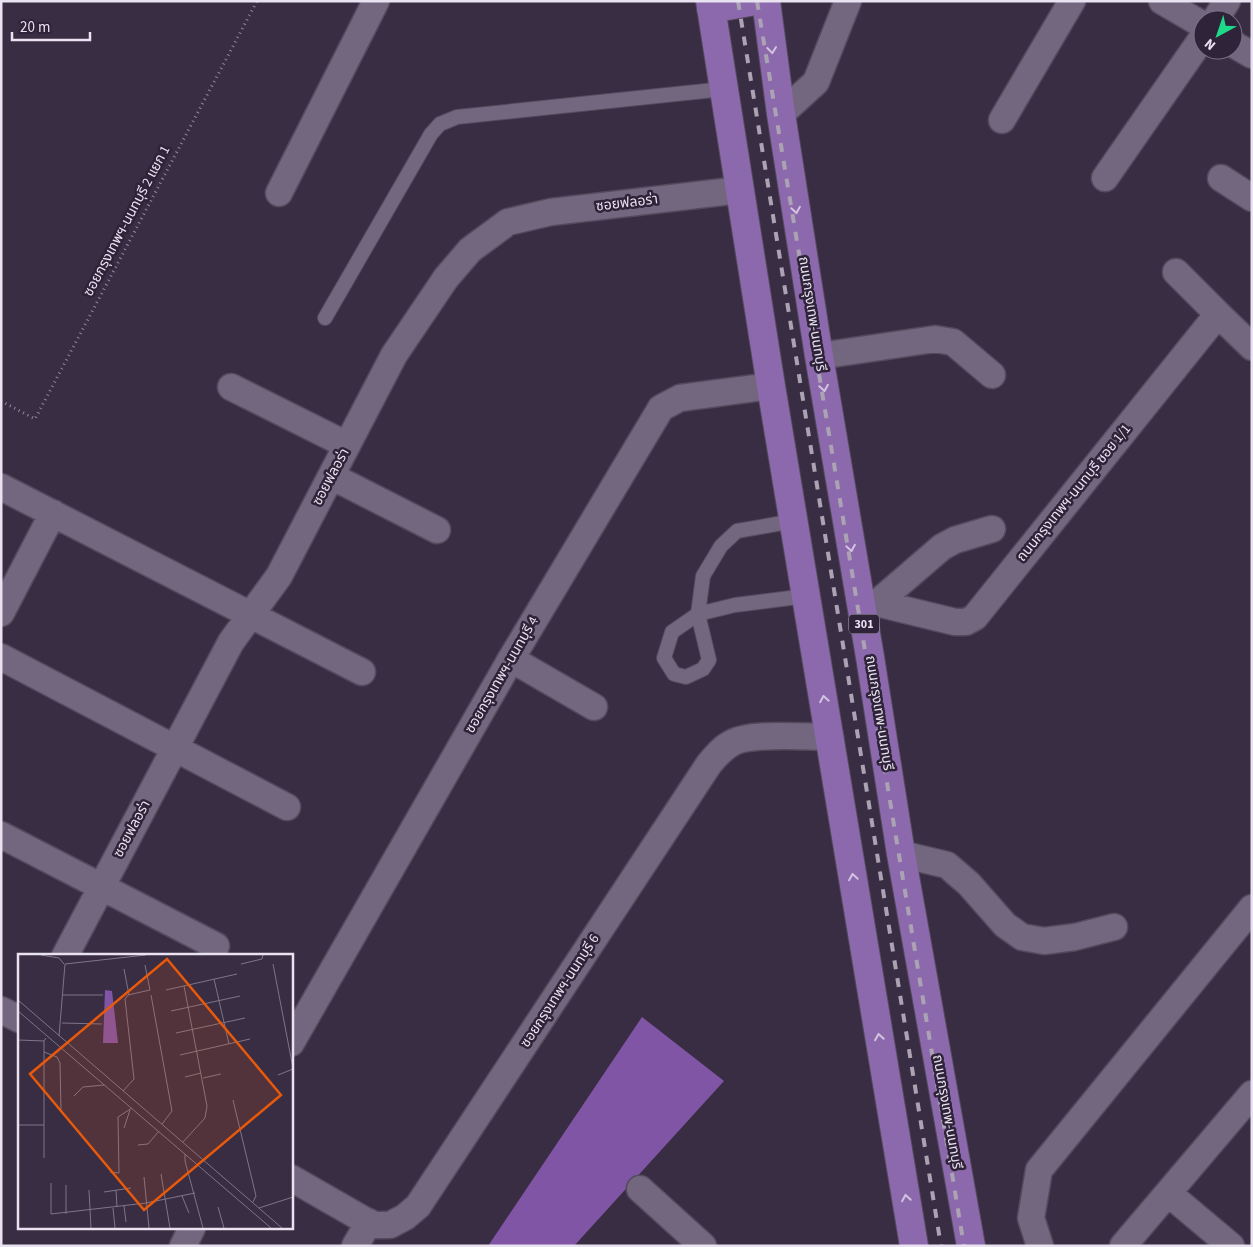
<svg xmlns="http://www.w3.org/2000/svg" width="1253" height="1247" font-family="'Source Sans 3','Noto Sans Thai',sans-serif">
	<rect width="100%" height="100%" fill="#382d43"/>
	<path fill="#8055a5" d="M642,1017L724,1081L574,1246H488Z"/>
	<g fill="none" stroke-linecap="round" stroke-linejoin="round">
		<defs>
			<path id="lane" d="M325,318L431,134L440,124L457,117L724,89
				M794,521L737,531L721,546L703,576L698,614L709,660L703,669L686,677L674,674L664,658L672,632L698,614L735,605L806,596"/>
			<path id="street" d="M1162,1L1203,25
				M1215,20L1227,1
				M1233,44L1252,55
				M781,114L816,82L848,1
				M1002,120L1072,1
				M1105,178L1203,37
				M1221,178L1252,198
				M279,193L376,1
				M1176,272L1218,314
				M819,356L935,339L953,342L992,375
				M231,387L347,445
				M331,476L437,530
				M1,487L362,672
				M877,603L942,547L955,540L992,529
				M861,604L877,603L955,622H966L975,617L1218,314L1252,347
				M1,613L53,513
				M1,657L287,807
				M511,659L594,707
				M1,835L216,946
				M901,854L947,865L969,884L1005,925L1022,937L1044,941L1075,937L1114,927
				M65,956L231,642L279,576L394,355L446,278L470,250L508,222L551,212L740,190
				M1,1010L19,1019
				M291,1043L511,659L661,408L680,398L771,386
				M291,1178L373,1225H390L405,1217L418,1206L709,764C716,756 722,748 732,743C750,732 807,737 830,737
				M640,1189L703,1246
				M1168,1193L1231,1246
				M183,1246L192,1228
				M355,1246L369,1222
				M1040,1246L1031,1218L1039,1170L1252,908
				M1123,1246L1252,1094"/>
			<path id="primary" d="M710,1L771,386L914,1246
				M766,1L781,114L819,356L870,657L901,854L971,1246
				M711,9L755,1"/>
		</defs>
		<use href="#lane" stroke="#544a5d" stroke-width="16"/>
		<use href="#street" stroke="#544a5d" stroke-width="29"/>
		<use href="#primary" stroke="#544a5d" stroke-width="30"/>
		<path stroke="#92899b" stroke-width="3" stroke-dasharray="1 4" stroke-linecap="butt" d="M1,401L35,419L257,1"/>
		<use href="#lane" stroke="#73677f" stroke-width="14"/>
		<use href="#street" stroke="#73677f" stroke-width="26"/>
		<use href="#primary" stroke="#8c68ac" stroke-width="28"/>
		<path stroke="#aba2b3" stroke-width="4" stroke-dasharray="9 9" stroke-linecap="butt" d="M738,1L941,1246
			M757,1L964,1246"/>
	</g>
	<defs><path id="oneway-chevron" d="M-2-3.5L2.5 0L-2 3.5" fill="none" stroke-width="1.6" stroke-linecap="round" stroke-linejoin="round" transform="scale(1.25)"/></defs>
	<g stroke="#d2c4df">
		<use href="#oneway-chevron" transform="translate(772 50) rotate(83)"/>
		<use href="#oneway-chevron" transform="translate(796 210) rotate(81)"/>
		<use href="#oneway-chevron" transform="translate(824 388) rotate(80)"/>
		<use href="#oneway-chevron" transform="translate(851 548) rotate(80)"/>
		<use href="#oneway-chevron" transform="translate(824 699) rotate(-100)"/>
		<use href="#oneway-chevron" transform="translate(853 877) rotate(-99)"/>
		<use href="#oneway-chevron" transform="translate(879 1037) rotate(-99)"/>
		<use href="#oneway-chevron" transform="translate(906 1198) rotate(-99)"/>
	</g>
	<g text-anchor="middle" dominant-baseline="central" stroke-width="5" stroke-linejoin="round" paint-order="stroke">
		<rect fill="#2e2338" stroke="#b1a9b9" stroke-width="1" x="849" y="614.5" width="30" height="19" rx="4"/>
		<g font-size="12" font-weight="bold" fill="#e9e2f0">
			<text x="864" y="624">301</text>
		</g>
		<g font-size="14" fill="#e9e2f0" stroke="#2e2338">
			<text transform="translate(627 203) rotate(-7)">ซอยฟลอร่า</text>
			<text transform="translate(127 221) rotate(-62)">ซอยกรุงเทพฯ-นนทบุรี 2 แยก 1</text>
			<text transform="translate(812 314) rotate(81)">ถนนกรุงเทพ-นนทบุรี</text>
			<text transform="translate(331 477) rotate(-62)">ซอยฟลอร่า</text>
			<text transform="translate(1074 493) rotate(-51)">ถนนกรุงเทพฯ-นนทบุรี ซอย 1/1</text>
			<text transform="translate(502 675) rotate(-60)">ซอยกรุงเทพฯ-นนทบุรี 4</text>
			<text transform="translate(879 713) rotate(81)">ถนนกรุงเทพ-นนทบุรี</text>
			<text transform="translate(132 829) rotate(-62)">ซอยฟลอร่า</text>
			<text transform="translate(560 991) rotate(-57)">ซอยกรุงเทพฯ-นนทบุรี 6</text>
			<text transform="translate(947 1112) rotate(80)">ถนนกรุงเทพ-นนทบุรี</text>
		</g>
	</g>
	<g transform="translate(18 954)">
		<rect width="275" height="275" fill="#382d43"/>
		<path d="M87,36L94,37L100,89H85Z" fill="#8055a5"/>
		<path fill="none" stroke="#7f7588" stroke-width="1" d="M23,1L41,4L46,10M223,10L244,5L245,1M255,10L275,114M106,15L111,41M196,25L211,90M148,36L219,20M45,41H85M133,41L154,157L144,170M0,46L264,274M0,57L253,274M153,57L222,42M44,69L84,70M158,79L227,64M41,82L47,10L128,1M0,86L26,87L28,84M26,98L39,103L42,109L43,157M162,101L232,85M260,121L275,115M167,123L183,119M185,124L203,120M105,137L116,125L107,45L110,41L132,36L127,11M56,142L65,133L86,131M215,146L238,242L235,248M0,171H26M106,174L112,156M165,188L187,164L189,152L166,32M120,191L130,190L141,177M167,200V207L185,274M26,204V87M92,218L101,219L100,163L114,154M143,220L152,274M126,223L131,274M33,229V260L128,249L177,239M48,231V260M71,236L73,274M98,236L99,253M86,238L113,234M164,242L171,259M106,252L108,268M200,253L206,274M95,254L97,274M241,254L275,243"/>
		<path fill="#e8590c" fill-opacity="0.15" stroke="#e8590c" stroke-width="2.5" d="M149,5L263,141L126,256L12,120Z"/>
		<rect width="275" height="275" fill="none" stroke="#e9e2f0" stroke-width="2.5"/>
	</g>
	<rect width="1253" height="1247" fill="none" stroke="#e9e2f0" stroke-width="5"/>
	<g transform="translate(1218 35) rotate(220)"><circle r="24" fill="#2e2338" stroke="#796f82"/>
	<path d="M0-4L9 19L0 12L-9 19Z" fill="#1dd988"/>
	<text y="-8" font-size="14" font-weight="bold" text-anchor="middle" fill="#e9e2f0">N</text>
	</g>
	<path d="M12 32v8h78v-8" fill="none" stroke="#e9e2f0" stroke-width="2.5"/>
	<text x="20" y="32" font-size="15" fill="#e9e2f0" stroke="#2e2338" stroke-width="4" paint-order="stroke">20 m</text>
</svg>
